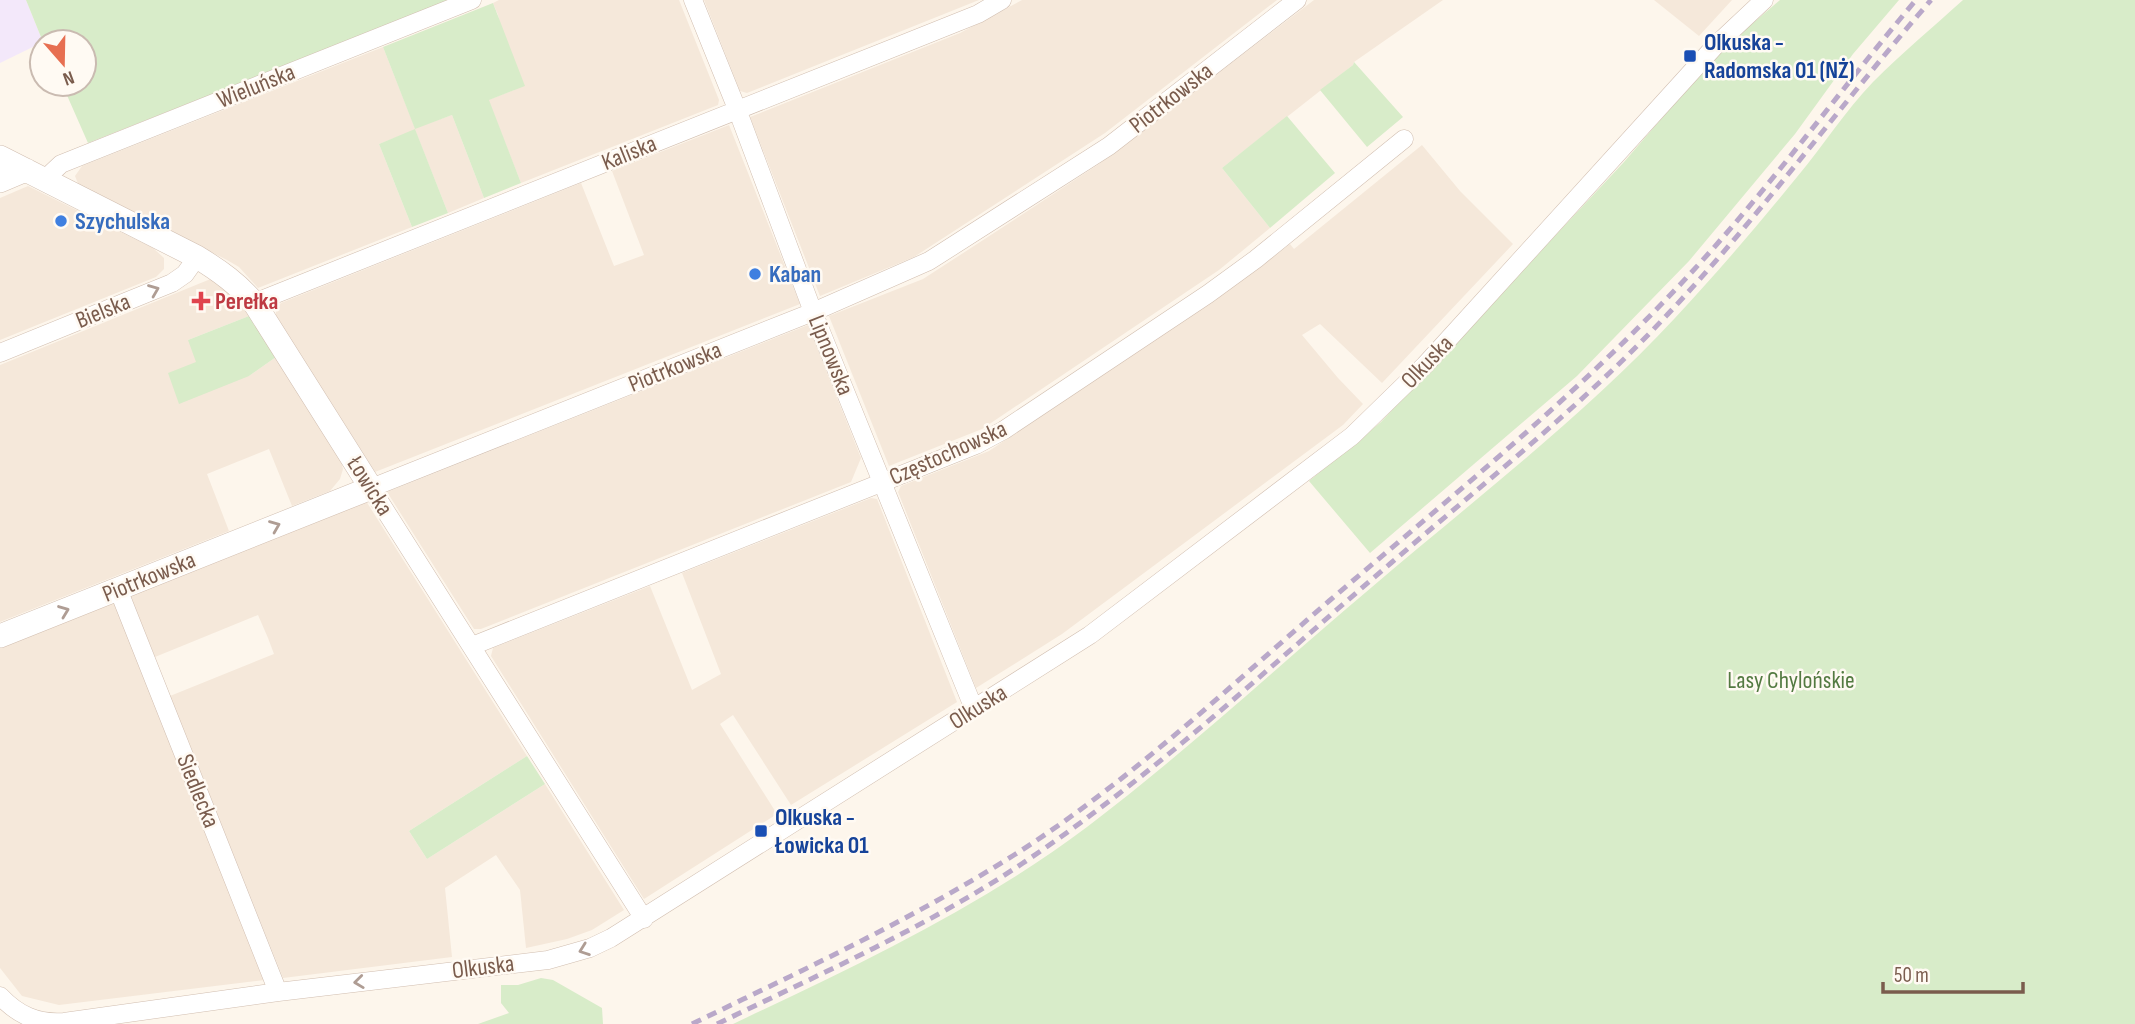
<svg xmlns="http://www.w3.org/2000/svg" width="2135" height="1024" font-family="'Sofia Sans Condensed',sans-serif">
	<rect width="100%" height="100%" fill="#fdf6ec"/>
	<path fill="#f5e8da" d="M499,0H679L719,100L718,105L521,183L488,100L514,90L498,15L493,3Z
		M704,0H979L747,93L740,91Z
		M1022,0H1277L1105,133L914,257L820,296L750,117L960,33Z
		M1314,0H1443L1354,62L1353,65L1222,168L1270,228L1219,270L982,429L889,466L829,316L923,279L974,246L1099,164Z
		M1654,0H1732L1699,36Z
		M383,47L415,128L452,115L484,198L448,213L415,130L379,144L412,227L258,288L239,267L227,260L79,186L75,176L82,166Z
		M729,125L800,304L375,472L276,316V308L281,303L581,183L614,266L644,255L612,171Z
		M1422,145L1460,191L1513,244L1382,383L1320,324L1302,335L1338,378L1363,404L1343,425L1062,634L976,688L898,492L901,486L989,451L1233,287L1290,244L1294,249Z
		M28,186L153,248L164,258V269L156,277L0,340V198Z
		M213,278L237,296L249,316L188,340L249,376L276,357L341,461L343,469L340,479L330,491L292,506L269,449L207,474L229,531L0,622V365Z
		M808,325L861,458L851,482L481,629H474L387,492Z
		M871,498L877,499L957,702L791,805L733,715L720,724L777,814L644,899L491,656L493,648L650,586L692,690L721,674L682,573Z
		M366,501L527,756L409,831L427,859L545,784L624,910L592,930L567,939L526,948L520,890L496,855L445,888L452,957L283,978L170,696L274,654L268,638L258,615L155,657L130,595Z
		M115,601L265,980L59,1005L22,996L0,968V647Z"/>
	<path fill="#f3e8fa" d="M0,0H26L43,42L0,63Z"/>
	<path fill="#d8ecc9" d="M26,0H451L88,143L62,84H84V42H43Z
		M1780,0H1899L1853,54L1795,134L1689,261L1577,376L1370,553L1309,481L1381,422L1624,162L1719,52Z
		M1963,0H2135V1024H733C855,966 978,909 1087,827C1186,752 1277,667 1372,587C1475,499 1583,417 1675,318C1717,273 1758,225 1797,177C1823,146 1845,111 1873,82C1902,53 1933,27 1963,0Z
		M493,3L525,86L489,100L521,183L484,198L452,115L415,129L448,213L412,227L379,144L415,129L383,47Z
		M1354,62L1403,117L1367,147L1320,90L1353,65Z
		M1287,116L1335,173L1270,228L1222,168Z
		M249,316L276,357L249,376L179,404L168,373L196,362L188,340Z
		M527,756L545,784L427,859L409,831Z
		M541,978L553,980L602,1008L603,1024H478L509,1013L501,1003V985H518Z"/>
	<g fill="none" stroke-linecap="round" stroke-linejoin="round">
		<defs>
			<path id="minor" d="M693,0L737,109L813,312L974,709
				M44,180L61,164L472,0
				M255,304L266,298L903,44L978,14L1002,0
				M0,353L172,283L185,274L197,257
				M118,589L278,992
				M472,646L976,445L1004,430L1208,294L1256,259L1404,139
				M644,919L371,488L813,312L929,261L1109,146L1297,0
				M0,996C18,1015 37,1024 64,1022L278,992L548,960L590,948L611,938L1090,635L1352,436L1425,365L1715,46L1764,0"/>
			<path id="tertiary" d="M0,157L197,257C220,271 238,284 255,304L371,488L0,636
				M0,181L26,170"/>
		</defs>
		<use href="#minor" stroke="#d1beb0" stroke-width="19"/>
		<use href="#tertiary" stroke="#d1beb0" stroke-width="24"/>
		<use href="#minor" stroke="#fff" stroke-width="18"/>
		<use href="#tertiary" stroke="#fff" stroke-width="23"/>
		<path stroke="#b9a8c9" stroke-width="5" stroke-dasharray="10 7" stroke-linecap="butt" d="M692,1024C801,971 911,920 1014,855C1128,783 1228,688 1329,601C1452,496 1579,394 1689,275C1770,188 1839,91 1916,0
			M717,1024C820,974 927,927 1023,863C1155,775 1271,665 1391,563C1485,482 1583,405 1667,315C1761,215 1841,104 1931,0"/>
	</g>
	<defs><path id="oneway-chevron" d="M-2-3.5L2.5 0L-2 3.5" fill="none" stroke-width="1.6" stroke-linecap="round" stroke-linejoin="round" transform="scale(1.75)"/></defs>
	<g stroke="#af9d94">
		<use href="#oneway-chevron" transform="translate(154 290) rotate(-22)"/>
		<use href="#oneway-chevron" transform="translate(275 526) rotate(-22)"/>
		<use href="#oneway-chevron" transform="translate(64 611) rotate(-21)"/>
		<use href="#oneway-chevron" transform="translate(584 950) rotate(160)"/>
		<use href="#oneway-chevron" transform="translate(359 982) rotate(173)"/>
	</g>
	<g fill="#1a4fb4" stroke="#fffaf3" stroke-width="2.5">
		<rect x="1683" y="49" width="14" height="14" rx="3.5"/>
		<rect x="754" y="824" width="14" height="14" rx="3.5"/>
	</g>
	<g fill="#3f7fe0" stroke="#fffaf3" stroke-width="2.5">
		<circle cx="61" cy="221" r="7"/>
		<circle cx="755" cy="274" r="7"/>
	</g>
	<path fill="#e0444e" stroke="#fffaf3" stroke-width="2.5" d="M197.5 290.5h7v7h7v7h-7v7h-7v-7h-7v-7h7z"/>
	<g text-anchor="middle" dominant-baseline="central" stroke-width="5" stroke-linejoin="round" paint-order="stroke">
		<g font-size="24" font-weight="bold" fill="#164399" stroke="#fffaf3" text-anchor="start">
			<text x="1704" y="42">Olkuska -<tspan x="1704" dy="28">Radomska 01 (NŻ)</tspan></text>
			<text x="775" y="817">Olkuska -<tspan x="775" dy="28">Łowicka 01</tspan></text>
		</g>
		<g font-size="24" fill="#7a5c4d" stroke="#fffaf3">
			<text transform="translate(256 86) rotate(-22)">Wieluńska</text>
			<text transform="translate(1171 98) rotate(-38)">Piotrkowska</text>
			<text transform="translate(629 153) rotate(-22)">Kaliska</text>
			<text transform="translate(103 311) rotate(-22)">Bielska</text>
			<text transform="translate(831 355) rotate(68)">Lipnowska</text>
			<text transform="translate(1427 362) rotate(-46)">Olkuska</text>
			<text transform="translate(675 367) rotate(-22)">Piotrkowska</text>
			<text transform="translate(948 453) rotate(-24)">Częstochowska</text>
			<text transform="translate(370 486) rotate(58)">Łowicka</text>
			<text transform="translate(149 577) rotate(-22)">Piotrkowska</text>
			<text transform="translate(978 707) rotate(-32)">Olkuska</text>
			<text transform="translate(198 791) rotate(68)">Siedlecka</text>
			<text transform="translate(483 967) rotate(-7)">Olkuska</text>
		</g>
		<g font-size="24" font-weight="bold" fill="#366cbe" stroke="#fffaf3" text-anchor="start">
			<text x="75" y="221">Szychulska</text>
			<text x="769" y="274">Kaban</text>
		</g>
		<g font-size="24" font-weight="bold" fill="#be3a42" stroke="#fffaf3" text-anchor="start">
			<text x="215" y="301">Perełka</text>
		</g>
		<g font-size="24" fill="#537a41" stroke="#fffaf3">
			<text x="1791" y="680">Lasy Chylońskie</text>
		</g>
	</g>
	<g transform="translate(63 63) rotate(160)"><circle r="33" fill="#fffaf3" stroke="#cabbb1" stroke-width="2"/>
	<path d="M0-5L12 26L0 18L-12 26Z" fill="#e76f51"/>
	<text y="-10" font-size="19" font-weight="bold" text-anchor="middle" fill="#7a5c4d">N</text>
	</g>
	<path d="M1883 982v10h140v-10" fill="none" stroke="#7a5c4d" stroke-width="3.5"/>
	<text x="1894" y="982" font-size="21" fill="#7a5c4d" stroke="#fffaf3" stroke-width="5" paint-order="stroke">50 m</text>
</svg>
